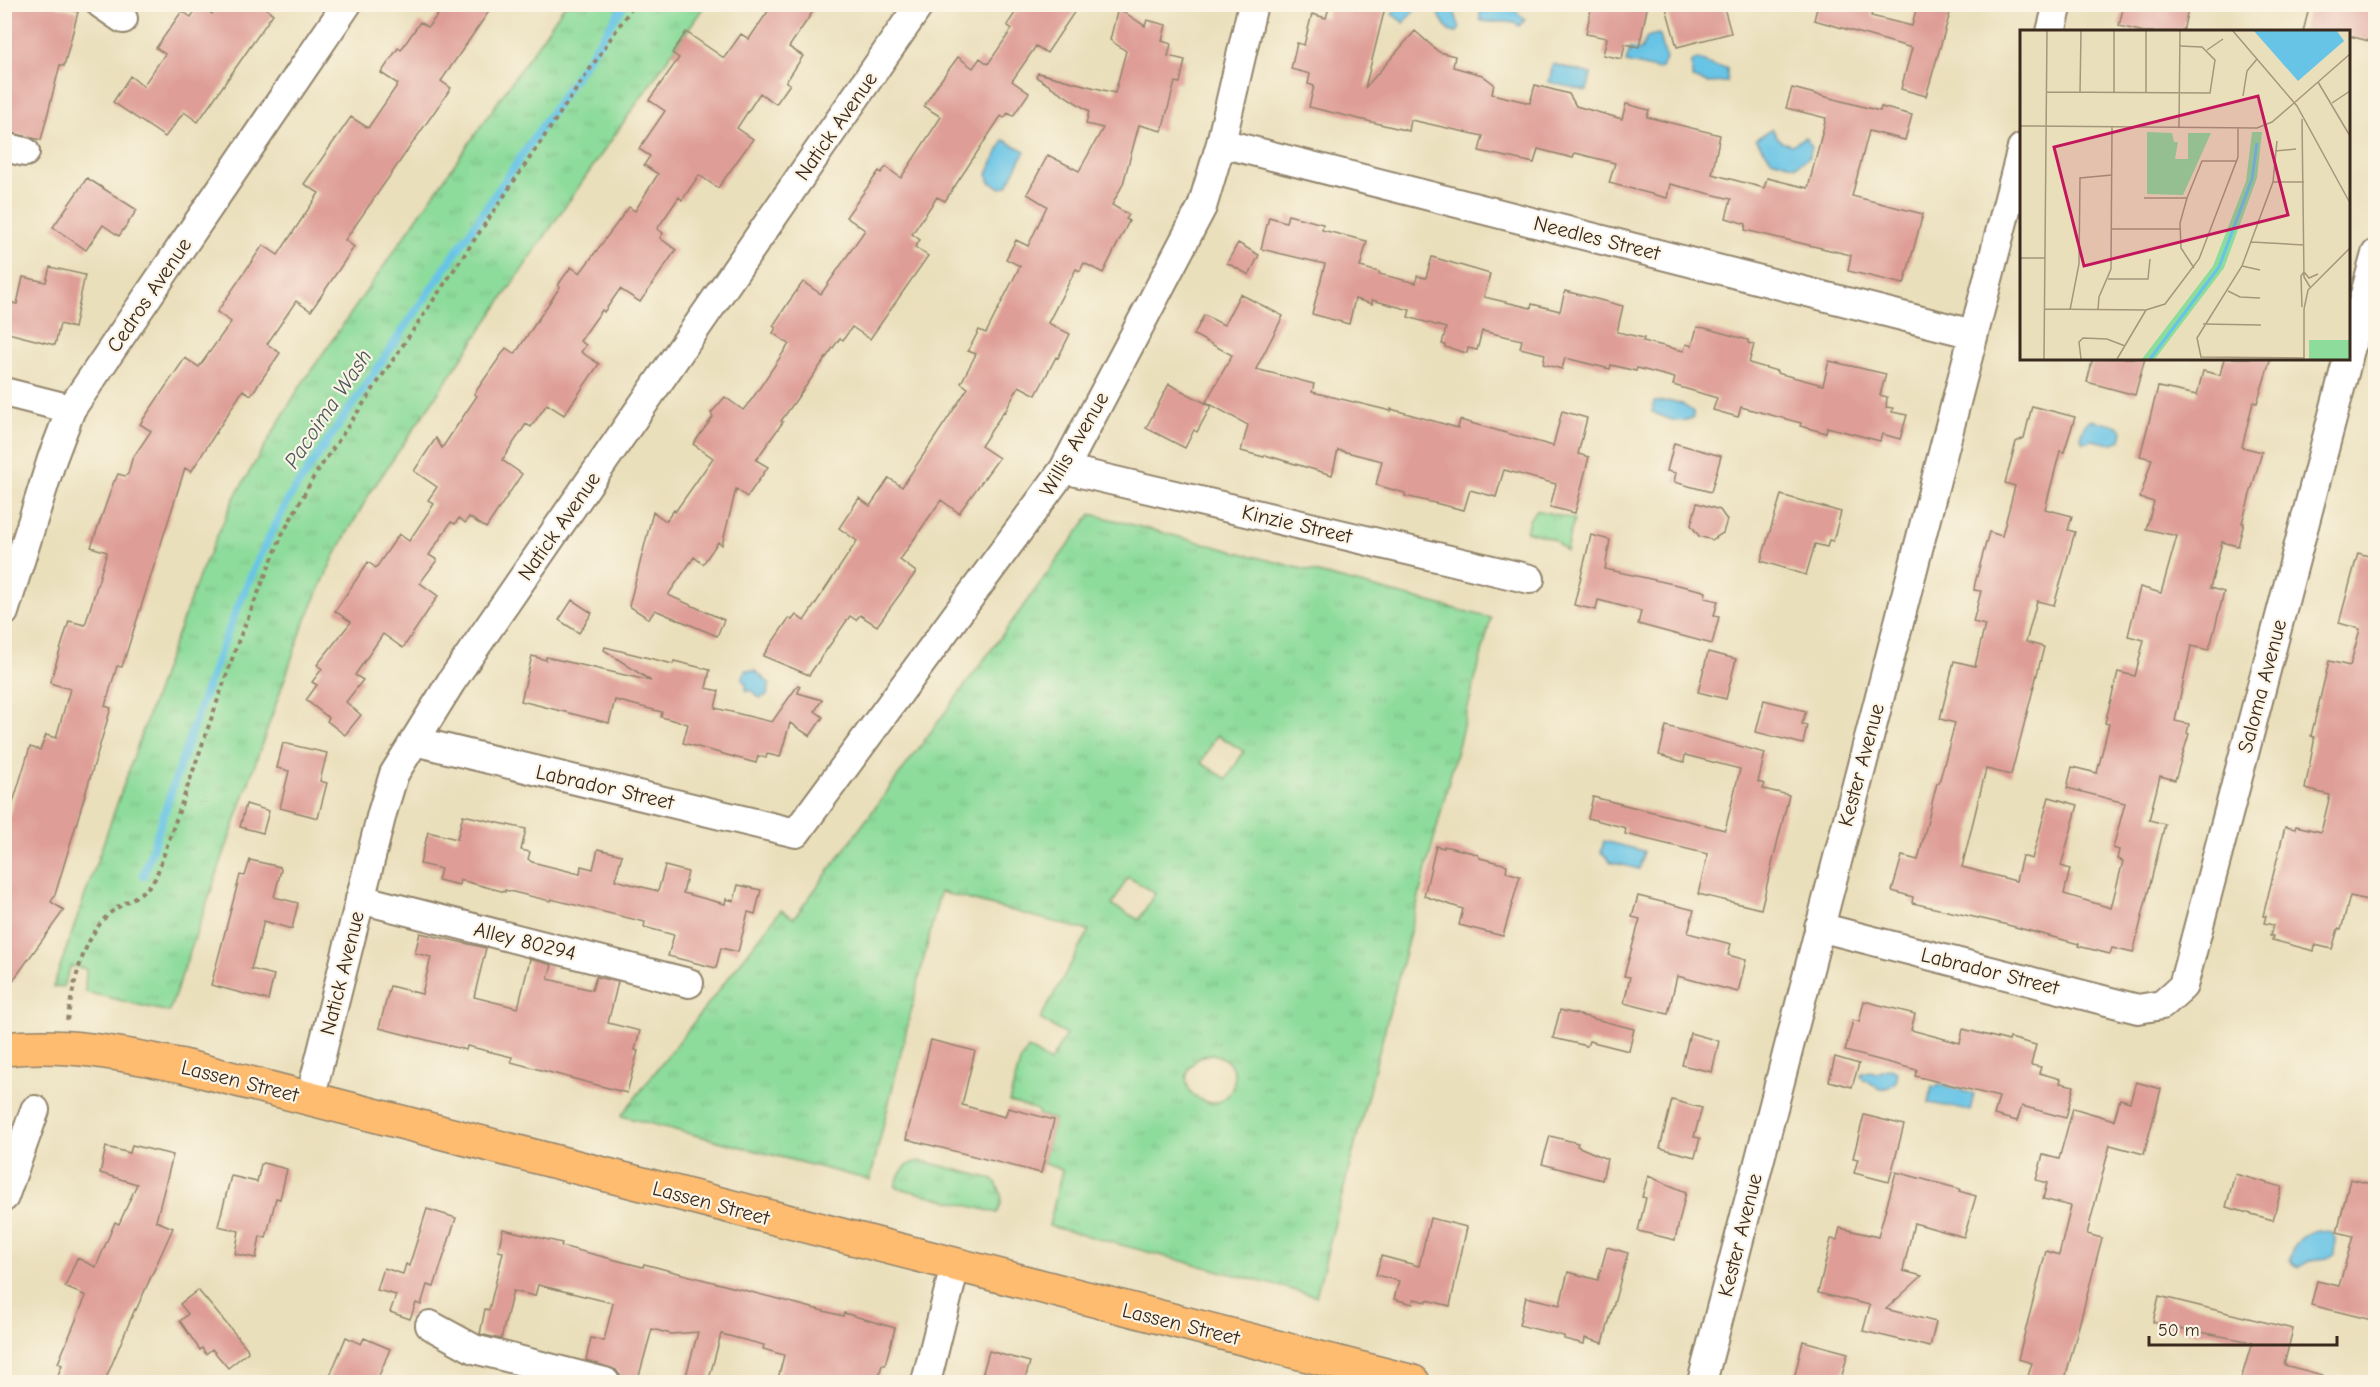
<svg xmlns="http://www.w3.org/2000/svg" width="2380" height="1387" font-family="'Comic Neue',sans-serif">
	<defs>
		<pattern id="grass-tufts" width="24" height="20" patternUnits="userSpaceOnUse" patternTransform="scale(1.5)"><rect width="24" height="20" fill="#8ddc9b"/><path d="M3 7l-1-3M5 7V3M7 7l1-3M15 17l-1-3M17 17v-4M19 17l1-3" fill="none" stroke="#7bbd85"/></pattern>
	</defs>
	<rect width="100%" height="100%" fill="#fcf5e5"/>
	<filter id="ink" filterUnits="userSpaceOnUse"><feTurbulence type="fractalNoise" baseFrequency=".0167" numOctaves="2"/><feDisplacementMap in="SourceGraphic" scale="12" xChannelSelector="R" yChannelSelector="G"/><feConvolveMatrix kernelMatrix="1 2 1 2 8 2 1 2 1" color-interpolation-filters="sRGB"/></filter>
	<filter id="wash" filterUnits="userSpaceOnUse"><feTurbulence type="fractalNoise" baseFrequency=".008" numOctaves="4" result="noise"/><feDisplacementMap in="SourceGraphic" scale="24" xChannelSelector="R" yChannelSelector="G"/><feGaussianBlur stdDeviation="1.35" result="paint"/><feColorMatrix in="noise" values="0 0 0 0 0 0 0 0 0 0 0 0 0 0 0 0 0 1.4 0 .05"/><feComposite in="paint" operator="in"/></filter>
	<g filter="url(#wash)">
		<rect width="100%" height="100%" fill="#eadfbb"/>
		<path fill="url(#grass-tufts)" stroke="#64835c" stroke-width="1.5" fill-rule="evenodd" d="M565,5H705L562,211L370,493L334,557L303,626L169,1012L85,992L86,969L71,966L63,987H53L166,664L200,574L234,498L299,388Z
			M1536,510L1574,519L1566,551L1553,539L1526,531L1530,518Z
			M1091,514L1491,618L1316,1296L1049,1226L1062,1170L1043,1163L1054,1120L1038,1114V1110L1009,1102L1020,1062L1028,1048L1050,1062L1066,1035L1040,1019L1089,931L940,892L870,1180L621,1116L781,910L794,918ZM1217,735L1244,751L1227,779L1201,763ZM1128,877L1155,893L1139,920L1112,905ZM1212,1054C1252,1062 1232,1115 1201,1100C1195,1097 1190,1092 1188,1087C1182,1069 1196,1056 1212,1054Z
			M922,1161L993,1179C1001,1188 1005,1202 997,1213L895,1187C899,1172 906,1162 922,1161Z"/>
		<path fill="#68c4e6" stroke="#527782" stroke-width="1.5" d="M1399,5V4L1419,5L1404,23L1392,14Z
			M1440,5H1452L1460,28L1456,33L1449,31L1438,14Z
			M1510,5L1525,20L1519,26C1510,18 1492,25 1480,20V11L1487,7Z
			M1658,34L1660,35L1666,59L1662,68L1656,69L1626,62L1630,49L1641,50L1647,37Z
			M1698,59L1713,66L1727,68V82L1708,83L1692,78V61Z
			M1553,64L1591,74L1587,91L1549,82Z
			M1772,129L1781,142L1792,145L1805,137L1812,147L1809,157L1796,166L1771,159L1756,139Z
			M1004,140L1025,151L1007,186L1001,188L990,182L987,174Z
			M1672,401L1682,404L1693,412V417C1679,426 1665,417 1652,412L1654,402Z
			M2090,420L2118,426L2123,430L2121,440L2112,444L2093,440L2083,442C2078,436 2084,424 2090,420Z
			M746,670L755,671L770,684L767,695L760,698L752,691H746V684L742,679Z
			M1604,841L1644,851L1639,869L1611,862L1601,852Z
			M1890,1068L1896,1070C1901,1082 1890,1089 1879,1089L1861,1077L1862,1073L1870,1071L1877,1073Z
			M1938,1084L1974,1094L1970,1111L1929,1103L1932,1086L1937,1087Z
			M2318,1230L2331,1232L2335,1238L2334,1254L2328,1258L2311,1260L2299,1267L2294,1265L2290,1260C2291,1245 2303,1233 2318,1230Z"/>
		<g fill="none" stroke-linecap="round" stroke-linejoin="round">
			<path stroke="#68c4e6" stroke-width="8" d="M143,876C187,748 225,615 291,495L625,4"/>
		</g>
		<g id="blocks">
			<path fill="#de9d96" d="M4,4H49L78,12L64,66L60,65L41,140L4,131Z
				M219,4H260L273,14L198,122L184,112L165,137L113,102L130,76L143,86L165,54L156,48L182,11L191,17L199,5L212,14Z
				M446,4H494L441,81L451,88L345,240L354,247L311,311L296,301L267,344L280,353L251,395L243,390L191,472L185,468L122,667L117,666L105,706L111,708L55,895L51,902L64,910L4,993V832L30,747L40,750L46,735L56,738L70,689L50,683L69,621L85,625L97,586L107,552L91,547L114,481H115L118,474L125,476L128,474L132,459L151,431L140,424L185,358L199,367L231,322L217,312L263,245L278,255L319,193L304,184L351,117L368,128L398,84L381,73L398,48L401,50L420,22L428,27Z
				M773,4H818L789,47L803,56L786,82L790,84L776,104L760,93L737,128L753,139L718,188L699,175L682,200L679,197L657,229L663,233L660,238L676,250L640,302L620,289L604,312L602,310L580,341L586,345L581,352L599,364L564,415L547,404L531,427L526,424L502,460L522,474L486,528L469,517L465,523L459,518L455,524L451,522L429,555L437,560L420,583L438,596L403,648L383,634L355,675L363,680L346,702L361,715L345,735L327,721L329,718L306,700L317,685L312,682L322,669L317,665L351,622L335,611L368,562L376,568L399,534L409,541L434,504L428,500L437,487L414,471L436,438L442,448L477,396L474,394L506,348L515,354L560,287L558,285L571,267L580,273L629,207L635,211L658,174L644,165L650,156L639,149L665,111L649,100L679,58L672,53L686,32L724,58L741,34L749,39Z
				M1021,4H1065L1075,11L1047,53L1036,46L1012,81L1029,93L1013,116L1008,113L1004,118L1001,116L945,201L937,197L912,234L920,240L915,247L928,256L870,339L852,327L843,340L840,338L781,421L783,422L756,460L768,467L747,497L736,489L722,545L718,542L703,564L694,557L668,595L724,620L717,636L655,610L649,619L629,606L653,512L666,521L674,510L675,512L713,458L693,444L713,417L711,413L725,397L743,410L752,399L789,344L773,333L776,328L773,326L788,303L803,282L821,294L865,230L846,217L879,171L881,173L886,167L901,178L941,117L924,106L938,84L958,57L973,68L980,58L988,64L1012,29L1007,25Z
				M1330,4H1386L1365,88L1415,31L1439,52L1455,56L1453,67L1482,75L1494,84L1492,94L1530,103L1535,85L1569,94L1576,106L1622,119L1626,104L1649,110L1647,117L1720,135L1712,174L1764,188L1767,178L1808,188L1826,118L1786,108L1792,88L1880,111L1881,107L1912,115L1905,140L1869,131L1852,196L1923,214L1904,284L1848,271L1851,255L1745,230L1746,224L1726,218L1731,199L1670,184L1667,198L1609,183L1615,163L1575,153L1573,158L1538,149L1534,163L1479,151L1483,136L1411,120L1409,131L1309,107L1314,86L1308,84L1310,74L1291,69L1297,43L1304,45L1312,14L1326,18Z
				M1592,4H1648L1639,47L1625,44L1622,59L1603,55L1607,38L1586,34Z
				M1665,4H1723L1731,33L1677,47Z
				M1818,4L1833,6V4H1874L1871,16L1912,26L1917,5L1950,13L1926,96L1901,89L1912,48L1814,20Z
				M2124,4H2189L2183,32H2144L2119,26Z
				M2310,4H2376V14L2369,41L2349,36V32H2303Z
				M1118,8L1145,26L1147,20L1166,25L1162,41L1171,44L1168,56L1185,60L1180,83L1175,82L1162,131L1139,125L1123,184L1112,205L1129,215L1126,219L1129,221L1103,273L1084,263L1080,271L1076,269L1048,323L1070,334L1058,358L1056,357L1036,395L1019,386L1005,412L1004,411L981,446L999,458L959,513L941,500L923,526L900,560L916,572L877,626L860,615L856,620L850,616L809,675L763,656L789,618L792,620L796,615L804,621L857,541L839,528L859,498L870,506L889,478L902,487L968,388L961,383L976,354L968,351L979,330L986,333L1020,266L1006,259L1016,240L1028,246L1047,206L1027,194L1048,155L1079,171L1103,128L1086,124L1089,111L1036,77L1038,73L1115,93L1126,51L1110,40Z
				M87,178L137,210L119,236L103,225L86,250L53,227Z
				M1288,215L1323,224L1322,230L1367,241L1360,267L1379,272V274L1416,283L1417,276L1426,278L1432,257L1490,274L1484,297L1531,308L1532,304L1560,311L1565,291L1623,306L1617,332L1644,338L1643,341L1684,351L1686,344L1692,346L1697,327L1705,328L1748,340V343L1754,345L1749,363L1777,371V373L1823,385L1829,361L1886,374L1880,395L1887,397L1886,407L1893,408L1892,412L1907,415L1900,439L1882,434L1880,441L1827,427L1826,433L1800,426L1801,423L1741,407L1738,417L1713,410L1717,398L1673,385L1675,378L1637,368L1636,371L1611,365L1610,369L1565,358L1562,369L1543,364L1545,354L1520,348L1522,340L1482,331L1477,350L1468,348L1467,353L1445,347V345L1442,344L1446,328L1408,317L1410,310L1372,300V304L1355,299L1349,324L1312,314L1325,264L1261,249L1269,217L1286,222Z
				M1238,243L1259,255L1249,275L1227,263Z
				M50,267L85,275L74,328L60,324L55,345L4,332V301L17,304L23,277L46,282Z
				M1240,294L1283,316L1256,369L1314,384L1312,392L1391,411V409L1458,428L1460,420L1553,446L1562,411L1587,418L1578,454L1589,457L1575,513L1550,507L1556,484L1504,470L1496,497L1470,490L1464,510L1405,496V493L1376,485L1382,461L1338,450L1332,475L1265,455L1264,457L1241,451L1248,425L1206,402L1232,355L1194,335L1204,315L1224,325Z
				M2093,358H2145L2135,395L2087,382Z
				M2224,358H2271L2257,403L2253,402L2242,447L2262,452L2242,523H2244L2238,546L2222,542L2210,588L2224,592L2211,643L2208,650L2191,646L2175,721L2189,724L2187,733L2189,734L2175,780L2160,776L2149,820L2165,824L2133,953L2112,948L2110,954L2078,946L2079,944L2000,923L1912,903L1913,897L1892,891L1902,856L1918,860L1937,783H1939L1955,723L1940,719L1954,661L1975,666L1985,625L1973,622L1981,591L1974,590L1975,583L1989,532L2002,536L2015,486L2005,483L2016,442L2024,438L2032,406L2075,417L2064,452L2060,451L2045,509L2072,516L2068,530L2075,532L2054,605L2037,601L2026,642L2044,647L2011,775L1986,769L1962,867L2016,881L2022,856L2032,859L2049,797L2078,805L2061,866L2070,869L2064,894L2111,908L2123,861L2117,859L2119,850L2113,848L2125,803L2067,788L2072,767L2097,773L2109,724L2105,723L2118,672L2135,676L2144,640L2128,636L2140,587L2161,593L2177,536L2146,529L2154,502L2140,498L2152,459L2140,456L2158,387L2197,395L2203,371L2220,375Z
				M1169,384L1211,406L1197,432L1194,430L1185,448L1146,428Z
				M1674,443L1721,456L1711,492L1674,482L1676,473L1667,471Z
				M1781,495L1841,512L1833,541L1829,540L1827,547L1815,544L1806,575L1761,561Z
				M1697,503L1720,510L1727,520L1723,533L1712,540L1699,536L1691,525Z
				M1591,535L1610,540L1605,569L1700,590L1706,592L1705,598L1718,601L1714,616L1719,617L1712,644L1638,624L1641,611L1598,600L1596,610L1574,605Z
				M2358,553L2376,558V902L2350,896L2341,930L2338,929L2332,949L2315,945L2314,951L2272,940L2273,936H2270L2273,925L2264,923L2266,916H2263L2285,827L2295,829L2296,826L2321,832L2330,795L2305,789L2314,742V737L2311,736L2329,661L2350,666L2360,629L2339,623Z
				M572,600L592,613L579,633L559,620Z
				M605,647L673,664L674,661L710,670L706,688L719,691L715,708L772,722L798,685L800,686L798,693L822,700L815,711L823,717L810,736L790,723L780,757L767,754L766,758L758,756L756,763L683,743L688,724L661,717L662,712L615,700L609,723L521,701L532,656L546,660V657L651,681L604,650Z
				M1708,652L1736,659L1726,699L1698,692Z
				M1764,700L1806,711L1802,724L1807,725L1803,744L1756,732Z
				M1666,726L1765,753L1758,782L1765,784L1763,789L1789,795L1761,909L1698,894L1708,854L1625,834L1626,828L1588,818L1593,797L1725,830L1740,769L1685,755L1684,762L1659,755Z
				M283,743L327,753L320,781L327,783L318,818L280,808L289,771L277,768Z
				M246,804L269,811L263,833L240,827Z
				M463,815L526,829L521,850L530,852L528,859L532,862L580,874L581,866L593,869L598,849L622,855L615,880L658,891L665,866L688,872L683,893L725,904L726,899L734,901L738,885L761,890L755,914L748,912L738,952L721,948L716,968L668,956L674,935L644,927L645,922L551,899L550,901L505,890V892L460,880L459,885L438,880L441,869L420,864L428,832L457,839Z
				M1436,846L1444,848V846L1477,854L1480,858L1507,865L1506,872L1520,876L1503,936L1459,925L1463,909L1424,896Z
				M250,860L280,867L281,870L274,897L298,903L292,929L264,921L251,969L274,975L268,1000L211,985L240,875L245,876Z
				M1638,896L1694,910L1688,933L1731,944L1728,955L1746,960L1738,992L1677,976L1668,1014L1624,1003L1630,977L1624,976L1640,919L1632,917Z
				M420,933L486,948L474,997L518,1008L530,959L552,965L548,979L592,990L596,977L618,982L608,1023L640,1031L635,1050L638,1051L627,1093L511,1062L512,1057L467,1046L466,1050L379,1028L390,986L422,994L431,957L415,953Z
				M1864,1001L1915,1014L1911,1030L1960,1043L1963,1029L2009,1041L2010,1038L2036,1045L2031,1065L2041,1067L2039,1073L2061,1079L2060,1083L2074,1086L2066,1118L2022,1106L2017,1121L1994,1115L1999,1097L1915,1076L1917,1070L1845,1051L1853,1020L1859,1022Z
				M1560,1010L1634,1029L1629,1051L1589,1041L1587,1046L1553,1038Z
				M1690,1033L1719,1041L1712,1072L1682,1065Z
				M931,1040L975,1051L962,1105L1005,1117L1008,1108L1054,1120L1041,1173L906,1139Z
				M1835,1057L1859,1064L1852,1087L1829,1081Z
				M2136,1082L2161,1089L2144,1154L2110,1145L2087,1234L2102,1238L2064,1383H2026L2032,1363L2018,1359L2046,1251L2059,1255L2071,1206L2043,1199L2047,1183L2036,1180L2043,1155L2059,1159L2073,1108L2114,1120L2120,1099L2130,1102Z
				M1672,1100L1702,1108L1694,1137L1700,1138L1695,1157L1660,1148Z
				M1864,1115L1904,1125L1889,1182L1854,1173L1858,1159L1853,1158Z
				M1550,1136L1578,1143L1577,1146L1607,1159L1602,1180L1542,1164Z
				M132,1145L173,1155L156,1221L173,1228L136,1310L135,1309L104,1383H55L62,1365L58,1363L86,1296L65,1287L77,1258L96,1267L115,1222L119,1224L137,1184L100,1173L106,1147L130,1153Z
				M263,1163L287,1169L280,1199L276,1198L266,1238L260,1236L256,1258L235,1254L239,1231L218,1226L231,1176L257,1182L261,1164Z
				M1896,1172L1960,1189L1959,1191L1976,1196L1964,1237L1914,1223L1903,1271L1922,1276L1886,1309L1936,1322L1930,1347L1863,1331L1870,1305L1818,1293L1831,1239L1837,1240L1840,1228L1878,1237Z
				M2235,1174L2282,1187L2273,1220L2226,1207Z
				M1648,1176L1686,1192L1675,1240L1638,1231L1646,1198L1642,1197Z
				M2350,1179L2376,1185V1321L2311,1305L2317,1281L2339,1286L2353,1236L2337,1232Z
				M427,1209L456,1218L434,1287L427,1285L421,1305L416,1303L410,1319L390,1312L396,1295L377,1290L384,1268L403,1274L406,1264L409,1266Z
				M1430,1218L1467,1227L1450,1306L1427,1300L1426,1302L1414,1299L1413,1304L1394,1299L1399,1281L1376,1275L1381,1256L1419,1266Z
				M503,1229L562,1243L561,1246L643,1267L644,1264L843,1316L844,1313L895,1328L885,1365H882L877,1383H777L784,1355L763,1349L764,1345L721,1334L708,1383H684L698,1332L671,1334L652,1329L637,1383H621V1377L616,1370L586,1360L591,1338L604,1341L613,1303L538,1285L535,1296L513,1291L501,1339L480,1334L485,1309L489,1310L503,1252L498,1251Z
				M1607,1247L1628,1253L1603,1343L1585,1338L1584,1344L1564,1339V1336L1519,1325L1526,1297L1560,1305L1568,1272L1598,1280Z
				M198,1290L247,1348L248,1352L228,1368L212,1349L206,1354L202,1348L200,1350L180,1321L188,1314L180,1304Z
				M2159,1296L2293,1329L2284,1365L2323,1375L2322,1383H2240L2252,1342L2200,1332L2199,1334L2153,1322Z
				M346,1337L361,1344L364,1338L390,1349L376,1383H327Z
				M1803,1341L1848,1353L1840,1383H1793Z
				M989,1351L1030,1362L1024,1383H980Z"/>
		</g>
	</g>
	<g filter="url(#ink)">
		<use href="#blocks" fill-opacity="0" stroke="#92846c" stroke-width="1.5"/>
		<g fill="none" stroke-linecap="round" stroke-linejoin="round">
			<defs>
				<path id="minor" d="M101,4L123,19
					M2051,32L2058,4
					M1221,143L1973,334
					M4,147L25,152
					M2348,357L2376,254
					M4,392L71,409
					M1064,469L1530,579
					M4,612L52,459L71,409L347,4
					M414,741L796,833L1064,469L1202,207L1221,143L1253,4
					M360,899L689,983
					M1819,927L2138,1009L2162,1005L2183,986L2348,358
					M310,1099L382,813L394,774L451,682L920,4
					M4,1197L35,1110
					M430,1325L474,1349L605,1382
					M926,1382L955,1266
					M1702,1382L2022,148"/>
				<path id="major" d="M4,1049C66,1042 123,1054 183,1066L1413,1382"/>
			</defs>
			<use href="#minor" stroke="#92846c" stroke-width="32"/>
			<use href="#major" stroke="#92846c" stroke-width="36"/>
			<path stroke="#92846c" stroke-width="4" stroke-dasharray="4.5 4.5" stroke-linecap="butt" d="M67,1020C74,985 81,940 109,914C125,900 145,896 156,877L238,642L282,535L313,478L634,4"/>
			<use href="#minor" stroke="#fff" stroke-width="28"/>
			<use href="#major" stroke="#febc70" stroke-width="33"/>
		</g>
	</g>
	<g text-anchor="middle" dominant-baseline="central" stroke-width="4.5" stroke-linejoin="round" paint-order="stroke">
		<g font-size="21" fill="#3b2a1e" stroke="#fcf5e5">
			<text transform="translate(836 126) rotate(-55)">Natick Avenue</text>
			<text transform="translate(1597 238) rotate(14)">Needles Street</text>
			<text transform="translate(149 295) rotate(-56)">Cedros Avenue</text>
			<text transform="translate(1074 444) rotate(-60)">Willis Avenue</text>
			<text transform="translate(1297 524) rotate(13)">Kinzie Street</text>
			<text transform="translate(559 526) rotate(-55)">Natick Avenue</text>
			<text transform="translate(2262 686) rotate(-75)">Saloma Avenue</text>
			<text transform="translate(1861 765) rotate(-75)">Kester Avenue</text>
			<text transform="translate(605 787) rotate(13)">Labrador Street</text>
			<text transform="translate(525 941) rotate(14)">Alley 80294</text>
			<text transform="translate(1990 971) rotate(14)">Labrador Street</text>
			<text transform="translate(342 973) rotate(-76)">Natick Avenue</text>
			<text transform="translate(240 1081) rotate(14)">Lassen Street</text>
			<text transform="translate(711 1203) rotate(15)">Lassen Street</text>
			<text transform="translate(1740 1235) rotate(-76)">Kester Avenue</text>
			<text transform="translate(1181 1324) rotate(14)">Lassen Street</text>
		</g>
		<g font-size="22" font-style="italic" fill="#48585a" stroke="#fcf5e5">
			<text transform="translate(328 409) rotate(-56)">Pacoima Wash</text>
		</g>
	</g>
	<g transform="translate(2020 30)">
		<rect width="330" height="330" fill="#eadfbb"/>
		<path d="M127,102L152,103L154,112H158L155,129H168V103H191L163,165L127,164ZM232,102H242L237,148L204,238L135,329H122L193,236L226,151Z" fill="#8ddc9b"/>
		<path d="M289,310H330V329H289Z" fill="#8ddc9b"/>
		<path d="M234,1H317L324,11L278,51Z" fill="#68c4e6"/>
		<path fill="none" stroke="#68c4e6" stroke-width="3" d="M130,329L199,237L232,149L237,113"/>
		<path fill="none" stroke="#a4977c" stroke-width="1.5" d="M126,1V63M213,1L277,76L330,173M187,20L203,9M298,52L330,106M27,62L190,63L195,30L182,17L159,16M60,62L61,1M94,62V1M223,66L227,41L237,29M274,73L330,24M312,73L330,61M282,89L284,247L290,257M0,96L237,98L252,92L274,73M159,97L160,1M257,111L253,152L222,236L177,308L181,327L284,328M255,121L276,119M253,152H284M124,168H167M92,199H160M231,212L284,215M0,228H25M222,236L240,240M174,238L161,218L160,193L167,168L182,131H217M88,249H128L130,229M208,261L220,267L240,268M282,277L281,246L284,242L289,248L298,244M24,279L126,280M50,280L59,234L60,148L92,145M78,280L79,267L91,239L92,97M183,294L241,295M24,329L27,1M61,329L59,312L63,308L87,309L105,316M97,329L126,280L145,274L179,229L218,127V98M284,329V279L288,260L330,218"/>
		<path fill="#c2185b" fill-opacity="0.15" stroke="#c2185b" stroke-width="3" d="M238,66L268,185L64,236L34,117Z"/>
		<rect width="330" height="330" fill="none" stroke="#3b2a1e" stroke-width="3"/>
	</g>
	<rect width="2380" height="1387" fill="none" stroke="#fcf5e5" stroke-width="24"/>
	<path d="M2149 1336v9h188v-9" fill="none" stroke="#3b2a1e" stroke-width="3"/>
	<text x="2158" y="1336" font-size="18" fill="#3b2a1e" stroke="#fcf5e5" stroke-width="4.5" paint-order="stroke">50 m</text>
</svg>
